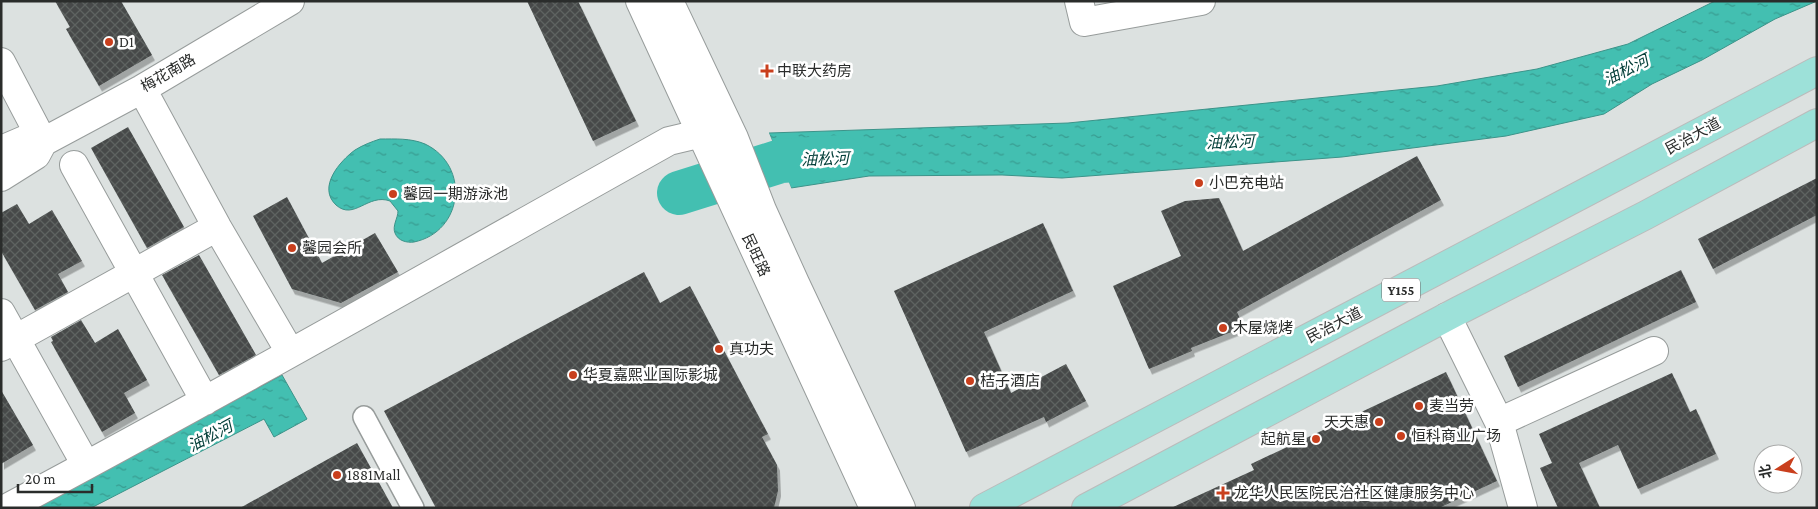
<svg xmlns="http://www.w3.org/2000/svg" width="1818" height="509" font-family="'Crimson Pro','Noto Sans SC',serif">
	<defs>
		<pattern id="water-ripples" width="26" height="14" patternUnits="userSpaceOnUse" patternTransform="scale(1.25)"><rect width="26" height="14" fill="#43bfb1"/><path d="M2 4q2-2 4 0t4 0M15 11q2-2 4 0t4 0" fill="none" stroke="#389b90"/></pattern>
		<pattern id="building-cross-hatch" width="8" height="8" patternUnits="userSpaceOnUse" patternTransform="scale(1.25)"><rect width="8" height="8" fill="#464a49"/><path d="M0 0l8 8M0 8l8-8" fill="none" stroke="#5e6261"/></pattern>
		<filter id="shadow"><feDropShadow dx="3" dy="5.5" stdDeviation="0" flood-color="#0004"/></filter>
	</defs>
	<rect width="100%" height="100%" fill="#dce1e0"/>
	<path fill="url(#water-ripples)" stroke="#3c9389" d="M1715,1H1817L1775,19L1702,60L1652,84L1604,114L1506,136L1342,157L1062,178L1002,175L869,176L791,188L769,133L1068,123L1437,86L1537,69L1628,44Z
		M380,139C395,139 411,138 425,144C471,166 463,232 414,242C407,243 398,241 395,233C392,226 398,218 398,211L390,201C368,193 354,221 336,205C317,187 340,161 355,150C363,145 371,142 380,139Z
		M282,375L307,419L274,437L264,419L91,508H36Z"/>
	<path fill="#dce1e0" d="M767,133H769L792,190L789,189Z"/>
	<g fill="none" stroke-linecap="round" stroke-linejoin="round">
		<path stroke="#43bfb1" stroke-width="44" d="M679,193L781,161L841,157"/>
	</g>
	<path fill="url(#building-cross-hatch)" filter="url(#shadow)" d="M55,1H121L152,55L99,86L66,29L70,27Z
		M527,1H578L636,121L593,141Z
		M128,127L184,227L147,248L91,148Z
		M1417,156L1441,200L1237,312L1244,327L1191,348L1192,351L1149,369L1113,286L1181,256L1161,211L1185,201L1219,198L1243,251Z
		M1817,178V215L1713,269L1698,239Z
		M287,197L322,263L375,233L398,272L341,303L292,289L253,216Z
		M17,204L29,224L52,210L82,261L58,274L68,292L35,310L1,251V213Z
		M1043,223L1073,291L984,332L1011,393L1066,364L1086,401L1046,422L1044,417L966,452L894,291Z
		M199,255L256,355L219,375L162,275Z
		M1681,270L1696,302L1518,387L1504,356Z
		M644,272L660,303L690,286L768,434L762,437L777,465L778,491L774,508H436L384,411Z
		M81,320L95,343L118,329L147,380L124,393L135,413L102,432L51,342L53,341L51,337Z
		M1446,372L1497,481L1439,508H1171L1254,470L1251,464Z
		M1672,373L1690,412L1696,409L1716,454L1638,489L1618,445L1579,463L1600,508H1558L1540,468L1552,463L1539,434Z
		M1,390L33,445L1,464Z
		M357,443L393,508H240Z"/>
	<g fill="none" stroke-linecap="round" stroke-linejoin="round">
		<defs>
			<path id="pedestrian" d="M364,417L413,508"/>
			<path id="minor" d="M1079,1L1084,22L1201,1
				M1,62L43,142L142,89L290,1
				M142,89L217,227L290,352
				M1,150L27,139L43,142L36,155L1,177
				M74,165L205,401
				M1,313L86,465
				M1447,317L1499,422L1523,508
				M1,347L217,227
				M1499,422L1654,351
				M7,508C230,389 449,264 669,141L724,128"/>
			<path id="secondary" d="M640,1L874,508
				M669,1L734,138L762,210L795,283L901,508"/>
			<path id="primary" d="M984,508L1817,71
				M1086,508L1458,311L1646,215L1817,123"/>
		</defs>
		<use href="#pedestrian" stroke="#979c9b" stroke-width="24"/>
		<use href="#minor" stroke="#979c9b" stroke-width="30"/>
		<use href="#secondary" stroke="#979c9b" stroke-width="30"/>
		<use href="#primary" stroke="#bbb" stroke-width="30"/>
		<use href="#pedestrian" stroke="#fff" stroke-width="21"/>
		<use href="#minor" stroke="#fff" stroke-width="28"/>
		<use href="#secondary" stroke="#fff" stroke-width="28"/>
		<use href="#primary" stroke="#9de1d9" stroke-width="28"/>
	</g>
	<g fill="#c93f1d" stroke="#fff" stroke-width="2">
		<circle cx="109" cy="42" r="5"/>
		<path d="M764.5 63.5h5v5h5v5h-5v5h-5v-5h-5v-5h5z"/>
		<circle cx="1199" cy="183" r="5"/>
		<circle cx="393" cy="194" r="5"/>
		<circle cx="292" cy="248" r="5"/>
		<circle cx="1223" cy="328" r="5"/>
		<circle cx="719" cy="349" r="5"/>
		<circle cx="573" cy="375" r="5"/>
		<circle cx="970" cy="381" r="5"/>
		<circle cx="1419" cy="406" r="5"/>
		<circle cx="1379" cy="422" r="5"/>
		<circle cx="1401" cy="436" r="5"/>
		<circle cx="1316" cy="439" r="5"/>
		<circle cx="337" cy="475" r="5"/>
		<path d="M1220.5 485.5h5v5h5v5h-5v5h-5v-5h-5v-5h5z"/>
	</g>
	<g text-anchor="middle" dominant-baseline="central" stroke-width="5" stroke-linejoin="round" paint-order="stroke">
		<rect fill="#fff" stroke="#6a6b6b" stroke-width="1" x="1382" y="278.5" width="38" height="23" rx="4"/>
		<g font-size="14" font-weight="bold" fill="#2a2c2b">
			<text x="1401" y="290">Y155</text>
		</g>
		<g font-size="15" fill="#2a2c2b" stroke="#fff" text-anchor="start">
			<text x="119" y="42">D1</text>
			<text x="777" y="71">中联大药房</text>
			<text x="1209" y="183">小巴充电站</text>
			<text x="403" y="194">馨园一期游泳池</text>
			<text x="302" y="248">馨园会所</text>
			<text x="1233" y="328">木屋烧烤</text>
			<text x="729" y="349">真功夫</text>
			<text x="583" y="375">华夏嘉熙业国际影城</text>
			<text x="980" y="381">桔子酒店</text>
			<text x="1429" y="406">麦当劳</text>
			<text x="1369" y="422" text-anchor="end">天天惠</text>
			<text x="1411" y="436">恒科商业广场</text>
			<text x="1306" y="439" text-anchor="end">起航星</text>
			<text x="347" y="475">1881Mall</text>
			<text x="1234" y="493">龙华人民医院民治社区健康服务中心</text>
		</g>
		<g font-size="15" fill="#2a2c2b" stroke="#fff">
			<text transform="translate(168 73) rotate(-30)">梅花南路</text>
			<text transform="translate(1693 136) rotate(-28)">民治大道</text>
			<text transform="translate(756 255) rotate(65)">民旺路</text>
			<text transform="translate(1334 325) rotate(-27)">民治大道</text>
		</g>
		<g font-size="16" font-style="italic" fill="#07413b" stroke="#fff">
			<text transform="translate(1626 70) rotate(-27)">油松河</text>
			<text transform="translate(1230 142) rotate(-2)">油松河</text>
			<text transform="translate(825 159) rotate(-2)">油松河</text>
			<text transform="translate(210 436) rotate(-28)">油松河</text>
		</g>
	</g>
	<rect width="1818" height="509" fill="none" stroke="#2a2c2b" stroke-width="5"/>
	<g transform="translate(1778 469) rotate(259)"><circle r="24" fill="#ffffff" stroke="#aaabaa"/>
	<path d="M0-4L9 19L0 12L-9 19Z" fill="#c93f1d"/>
	<text y="-8" font-size="14" font-weight="bold" text-anchor="middle" fill="#2a2c2b">北</text>
	</g>
	<path d="M18 484v8h74v-8" fill="none" stroke="#2a2c2b" stroke-width="2.5"/>
	<text x="25" y="484" font-size="15" fill="#2a2c2b" stroke="#ffffff" stroke-width="4" paint-order="stroke">20 m</text>
</svg>
